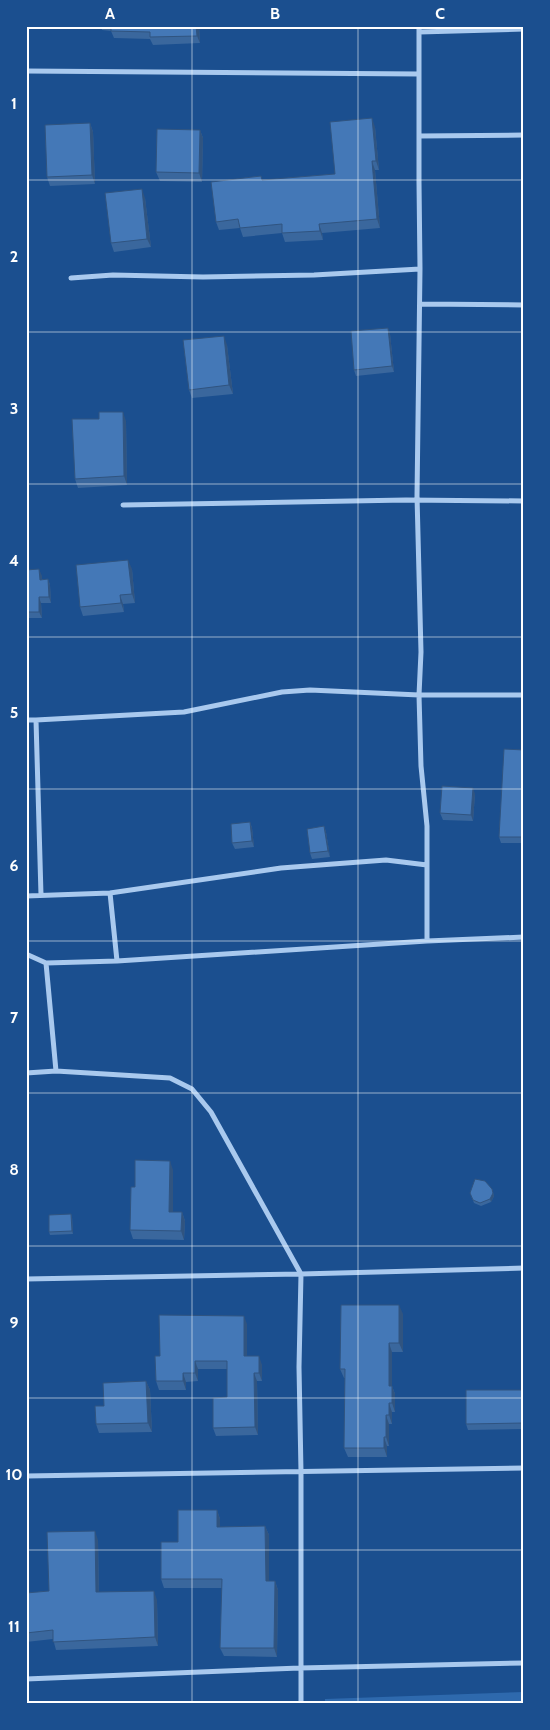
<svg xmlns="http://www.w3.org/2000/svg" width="550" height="1730" font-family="Cabin,sans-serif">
	<rect width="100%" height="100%" fill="#1b4f8f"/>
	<path fill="#2e69ad" d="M524,1692V1704H325V1699Z"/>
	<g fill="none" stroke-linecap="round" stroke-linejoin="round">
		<path stroke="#a9c9ee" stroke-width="5" d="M419,26V182L420,269L417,496L421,652L419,695L421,766L427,826V941
			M419,32L524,29
			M26,71L419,74
			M419,136L524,135
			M71,278L113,275L203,277L314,275L420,269
			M420,304L524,305
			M123,505L406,500L524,501
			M26,720H36L41,895
			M36,720L184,712L282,692L310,690L419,695H524
			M110,893L117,961
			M26,896L110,893L281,868L333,864L386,860L427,865
			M26,954L46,963L117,961L427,941L524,937
			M46,963L56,1071L170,1078L192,1089L211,1112L301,1274L299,1367L301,1472V1704
			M26,1073L56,1071
			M26,1279L301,1274L524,1268
			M26,1476L524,1468
			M26,1679L300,1668L524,1663"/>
	</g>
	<path fill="#3a679d" d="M101,26H199L200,43L153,45L150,39L114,38L111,31L102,30Z
		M90,123L93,132L95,184L50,186L47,177Z
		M375,127L379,170H375L380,228L322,233L323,240L285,242L282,233L243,237L240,228L219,230L216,222L263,180L335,174Z
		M200,130L203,138L202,182L160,181L156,172Z
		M145,198L151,247L114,252L111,243Z
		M390,334L394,372L356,376L354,370Z
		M227,345L233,394L192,398L189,390Z
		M126,421L127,485L78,488L75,479Z
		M132,569L135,603L123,604L124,612L83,616L80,607Z
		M26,570L42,576V579H48L50,585L51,603H41L42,618H26Z
		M524,750V843H501L499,837Z
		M475,794L473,821L443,820L440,813Z
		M250,822L252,828L254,847L235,849L232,843Z
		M324,826L326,832L330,857L312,859L310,853Z
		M173,1170V1212H182L185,1221L184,1240L133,1239L130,1230L135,1187Z
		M492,1189L494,1196L491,1202L481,1206L474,1203L470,1193Z
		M71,1214L72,1217L73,1234L50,1235L49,1232Z
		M403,1314V1352H392V1386L395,1394V1412H392V1424H389V1446H387V1457H348L344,1448L345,1378H344L340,1369Z
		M247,1324V1356L262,1365V1381H257L258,1435L216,1436L213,1428L227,1397V1369H198V1381L186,1382V1390H159L156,1381L160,1356Z
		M146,1381L150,1390L152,1432L99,1433L96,1424L104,1406Z
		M524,1390V1429L468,1430L466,1424Z
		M217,1510L220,1519V1527L265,1526L269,1535V1581H275L278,1590L277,1657L224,1656L220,1648L222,1588H164L161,1579L178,1542Z
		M98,1540L99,1592L157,1600L158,1646L56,1650L53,1639L26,1642V1593L49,1591Z"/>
	<path fill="#305480" d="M196,26H199L200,43L197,36Z
		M372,118L375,127L379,170L376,161Z
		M90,123L93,132L95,184L92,175Z
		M200,130L203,138L202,182L199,173Z
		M372,161L375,170L380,228L377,219Z
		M142,189L145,198L151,247L147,239Z
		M319,224L322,233L323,240L320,231Z
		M388,328L390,334L394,372L392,366Z
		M224,336L227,345L233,394L229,385Z
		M123,412L126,421L127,485L124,476Z
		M128,560L132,569L135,603L132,594Z
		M39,569L42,576V586L40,580Z
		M48,579L50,585L51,603L49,597Z
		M120,595L123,604L124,612L121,603Z
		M39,597L41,603L42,618L39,612Z
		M473,788L475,794L473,821L471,815Z
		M250,822L252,828L254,847L252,841Z
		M324,826L326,832L330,857L328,851Z
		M170,1161L173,1170V1221L169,1212Z
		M492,1189L494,1196L491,1202L490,1199Z
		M182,1212L185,1221L184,1240L181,1231Z
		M71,1214L72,1217L73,1234L72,1231Z
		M399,1305L403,1314V1352L399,1343Z
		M244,1316L247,1324V1365L244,1356Z
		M389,1343L392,1352V1394L389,1386Z
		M259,1356L262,1365V1381L259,1373Z
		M195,1361L198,1369V1381L195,1373Z
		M183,1373L186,1382V1390L183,1381Z
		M254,1373L257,1381L258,1435L255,1427Z
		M146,1381L150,1390L152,1432L148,1423Z
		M392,1386L395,1394V1412L392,1403Z
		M389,1403L392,1412V1424L389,1415Z
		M386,1415L389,1424V1446L386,1437Z
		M384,1437L387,1446V1457L384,1448Z
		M217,1510L220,1519V1536L217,1527Z
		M265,1526L269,1535V1590L266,1581Z
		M95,1531L98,1540L99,1601L96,1592Z
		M275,1581L278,1590L277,1657L274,1648Z
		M154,1591L157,1600L158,1646L155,1637Z"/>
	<path fill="#4478b7" stroke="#305480" d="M111,26H196L197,36L150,37V32L111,31Z
		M372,118L376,161H372L377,219L319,224L320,231L282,233V224L240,228L238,219L216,222L211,182L261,176L262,180L335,174L330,122Z
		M90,123L92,175L47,177L45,125Z
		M157,129L200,130L199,173L156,172Z
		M142,189L147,239L111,243L105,193Z
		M523,223H524V247H522Z
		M388,328L392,366L354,370L351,331Z
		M224,336L229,385L189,390L183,340Z
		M99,412H123L124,476L75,479L72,419H99Z
		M128,560L132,594L120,595L121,603L80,607L76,565Z
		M39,569L40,580L48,579L49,597H39V612H26V570Z
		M504,749L524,750V837H499Z
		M442,786L473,788L471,815L440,813Z
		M250,822L252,841L232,843L231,824Z
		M324,826L328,851L310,853L307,829Z
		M135,1160L170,1161L169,1212H182L181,1231L130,1230L131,1187H135Z
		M475,1179L485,1181L492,1189L493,1193L490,1199L480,1203L473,1200L470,1193Z
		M71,1214L72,1231L49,1232V1215Z
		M341,1305H399V1343H389V1386H392V1403H389V1415H386V1437H384V1448H344L345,1369H340Z
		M159,1315L244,1316V1356H259V1373H254L255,1427L213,1428V1398L227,1397V1361H195V1373H183V1381H156L155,1356H160Z
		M146,1381L148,1423L96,1424L95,1406H104L103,1383Z
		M466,1390H524V1423L466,1424Z
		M178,1510H217V1527L265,1526L266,1581H275L274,1648H220L222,1579H161V1542H178Z
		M95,1531L96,1592L154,1591L155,1637L53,1642V1630L26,1633V1593L49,1591L47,1532Z"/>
	<path fill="none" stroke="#fff" stroke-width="1" stroke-opacity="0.55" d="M192,26V1704M358,26V1704M26,180H524M26,332H524M26,484H524M26,637H524M26,789H524M26,941H524M26,1093H524M26,1246H524M26,1398H524M26,1550H524"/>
	<rect width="550" height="1730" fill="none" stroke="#1b4f8f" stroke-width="55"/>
	<rect x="28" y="28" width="494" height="1674" fill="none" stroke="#fff" stroke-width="2"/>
	<g font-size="16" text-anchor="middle" font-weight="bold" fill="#fff">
		<text x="110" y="19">A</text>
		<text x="275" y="19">B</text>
		<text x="440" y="19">C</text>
		<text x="14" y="109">1</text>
		<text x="14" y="262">2</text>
		<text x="14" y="414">3</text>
		<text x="14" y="566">4</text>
		<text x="14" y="718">5</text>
		<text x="14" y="871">6</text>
		<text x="14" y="1023">7</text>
		<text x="14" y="1175">8</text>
		<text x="14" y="1328">9</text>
		<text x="14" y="1480">10</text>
		<text x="14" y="1632">11</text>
	</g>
</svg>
